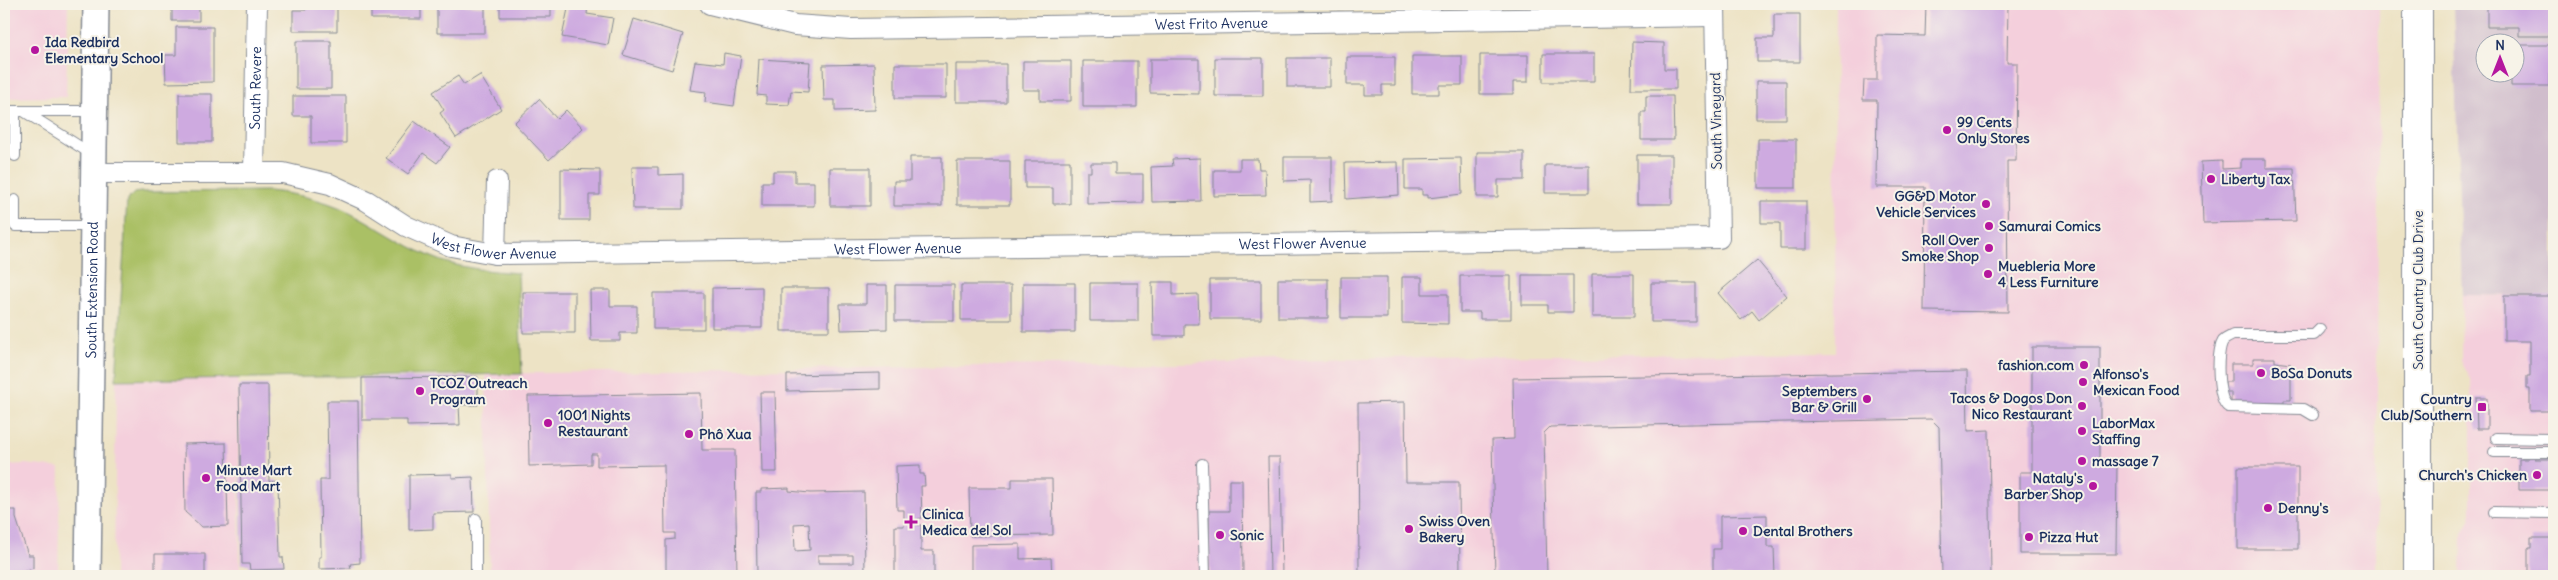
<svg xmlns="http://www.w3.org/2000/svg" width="2558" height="580" font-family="Delius,sans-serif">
	<rect width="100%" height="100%" fill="#f7f3e8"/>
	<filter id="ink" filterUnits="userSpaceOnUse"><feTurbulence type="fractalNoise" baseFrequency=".02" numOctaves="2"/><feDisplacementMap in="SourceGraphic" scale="10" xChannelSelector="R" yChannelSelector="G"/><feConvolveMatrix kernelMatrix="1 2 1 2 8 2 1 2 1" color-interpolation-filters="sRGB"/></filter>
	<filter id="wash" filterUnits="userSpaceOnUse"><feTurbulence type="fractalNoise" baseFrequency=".0096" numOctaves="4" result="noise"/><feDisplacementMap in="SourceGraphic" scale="20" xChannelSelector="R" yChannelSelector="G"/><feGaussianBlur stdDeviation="1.12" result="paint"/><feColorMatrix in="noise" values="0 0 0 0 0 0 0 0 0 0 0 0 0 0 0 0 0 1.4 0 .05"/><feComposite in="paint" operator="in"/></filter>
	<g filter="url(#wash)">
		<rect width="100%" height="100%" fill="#ede3c5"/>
		<path fill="#f4cfdc" d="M4,4H68L66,97L4,98Z
			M1836,4H2379L2376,576H490L486,374L1241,362L1475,356L1835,352Z
			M2462,295L2554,296V576H2461L2462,535L2471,517V380L2461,361Z
			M238,378L240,576H114L116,380Z
			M26,464L60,468L58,576H4V465Z"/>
		<path fill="#d0bdcc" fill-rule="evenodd" d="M2453,4H2554V296L2462,295ZM2486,42H2516V72H2486Z"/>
		<path fill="#aac065" stroke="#627862" d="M269,191C300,194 334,202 361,218C388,233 412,250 442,261C466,269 493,271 518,273L522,374L116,380L127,200L134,193L141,192Z"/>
		<g id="blocks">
			<path fill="#ceaae0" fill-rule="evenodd" d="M172,4H199V21H172Z
				M306,4H337V31H293V10H306Z
				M371,4H421V19H371Z
				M437,4L485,6V33H437Z
				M500,4H551V17H500Z
				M569,4H588L587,14L613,18L608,45L562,37Z
				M1926,4H2008L2007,63H2017L2016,161H2007L2008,312L1924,311L1925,187H1876L1877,100H1863L1864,80H1877V35L1925,36Z
				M2487,4H2554V36H2519V27H2487Z
				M1774,14H1800V62H1757V38H1774Z
				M634,19L683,34L672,70L623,55Z
				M176,27H213V82L166,83L165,55H176Z
				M296,41H331V89H296Z
				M1632,42L1664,43V69H1676V89H1631Z
				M2482,45H2486V74H2483Z
				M2516,45H2554V73H2549V86H2511V72H2516Z
				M724,53L741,56L734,106L705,102L706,92L690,90L695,61L723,64Z
				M1543,54H1594V82H1543Z
				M1480,55H1528V82H1513V94H1480Z
				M1412,56H1462V85H1439V94H1412Z
				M1347,57H1395V85H1382V95H1365V85H1347Z
				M1215,58H1263V96H1215Z
				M1287,58H1330V87H1287Z
				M759,59L810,62L808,92L791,91L789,105L766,104V96L757,95Z
				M1150,59H1199V94L1150,93Z
				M1023,61H1071V101H1040V90H1023Z
				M1083,61H1137V107H1083Z
				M874,64L875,110L835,111V100H824L823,65Z
				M895,64H946V98H895Z
				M956,64H1006V102H956Z
				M480,75L501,109L456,138L440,113L444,110L433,92L458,76L464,85Z
				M1756,81H1786V119H1756Z
				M179,94H212V142H179Z
				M293,96H346V143H311V116H293Z
				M1646,96H1673L1674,140H1641V112H1646Z
				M539,99L557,119L566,110L583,128L549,160L514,123Z
				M414,121L450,147L437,163L423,153L408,174L386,158Z
				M1758,139H1796V188H1758Z
				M1477,152H1524V180H1498V197H1477Z
				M1637,155H1672V204H1637Z
				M910,157H942V206H894V181H910Z
				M1284,157H1332V201L1310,202V180L1284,181Z
				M1200,158L1201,201L1152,202L1151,167L1173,166L1172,159Z
				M1461,158L1462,194L1428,198V195H1422V189H1405V159Z
				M1240,159H1258L1259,169H1265L1266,195L1214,196V170H1240Z
				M2241,159H2266V168H2294L2296,221L2203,223L2201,162L2222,161V169L2241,168Z
				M957,161H1010V205H957Z
				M1025,161H1070V204H1053V188H1025Z
				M1398,162L1399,195L1346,199L1345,163Z
				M1091,163H1115V174H1143V203L1087,204V172H1091Z
				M1545,165H1589V193H1545Z
				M632,167H658V175L683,174V209H633Z
				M830,168H870V206H830Z
				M561,169L600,170V195H589V220H561Z
				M773,171H795V182H814V206H762V182H773Z
				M1761,201H1806V249H1780V223H1761Z
				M1757,260L1787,296L1759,320L1752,311L1741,320L1718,293Z
				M1592,274H1634V317H1592Z
				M1522,275H1573V312H1548V305H1522Z
				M1460,276H1511V319H1480V312H1460Z
				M1341,277H1387V318H1341Z
				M1402,277H1422V294H1448V324L1402,323Z
				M1278,279H1328V318H1278Z
				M1210,280H1261V319H1210Z
				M1152,282H1173V295L1198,294L1199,324H1184V336H1153Z
				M1023,283H1075V332H1023Z
				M1090,283H1138V321H1090Z
				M1651,283H1696V322H1651Z
				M866,285H887V329L841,330L840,304H866Z
				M895,285H954V321H895Z
				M961,285H1011V320H961Z
				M762,287V328H712V288Z
				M781,288H829V331H781Z
				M590,290H610V306H637V333H620V341H591Z
				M523,292H575V333H523Z
				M653,293H704V329H653Z
				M2504,296H2554V411H2530V389H2527V376H2530V341H2504Z
				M2032,347H2100V463H2117L2116,554H2020V472H2032Z
				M2253,358H2275V362L2291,364V400H2284V403L2231,402V392H2225V382H2231V364H2253Z
				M1967,371L1968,431L1989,430L1991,576H1942L1939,427L1931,419L1550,427L1544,433L1547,576H1495L1492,440L1514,439L1513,378Z
				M880,373V389L787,391V375Z
				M478,377V405H459L460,425L407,426V420H362V378Z
				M239,385H268L269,481L278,480L280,557H283L284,569L250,570L249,564H242Z
				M760,392H775L777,472H762Z
				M701,393L702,450H735L737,576H666V540L675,539V533H665L664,465L597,466V454H591V464L529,466L528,396Z
				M2476,398H2487V429H2477Z
				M327,401H358L360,563L350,564L351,568L319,569V557H321L320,480H328Z
				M1405,402L1406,482H1459L1460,576H1359L1358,403Z
				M226,443L228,526L202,527L185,512L184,444Z
				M1268,457H1280L1282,576H1270Z
				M2528,457H2535V459H2554V490H2519V459H2528Z
				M920,465V474H924L925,486H921L922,518L918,519V525H921V551H934V576H895V526H904V510H897L896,466Z
				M2238,467H2298V549H2238Z
				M452,474V478L473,477L474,512L433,513V529L409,530V475Z
				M1012,479H1052L1053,535L970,536L969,488H1012Z
				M1229,480H1242L1243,576H1210L1209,511H1229Z
				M789,488V491L810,493L864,492L865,576H757L756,492H761V489ZM809,523L810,550L795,551L794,524ZM818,555H853V563H818Z
				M4,510H16V518L28,555H33V568L19,572H4Z
				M1767,515V547H1774L1775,576H1713V549H1720V516Z
				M2531,538H2554V576H2528V548H2531Z
				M1020,544V559L1051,558L1052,576H971V545Z
				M155,554H205V576H155Z"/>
		</g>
	</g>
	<g filter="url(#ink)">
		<use href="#blocks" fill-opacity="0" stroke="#848992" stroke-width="1"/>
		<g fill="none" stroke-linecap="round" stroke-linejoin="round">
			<defs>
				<path id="service" d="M4,111H95
					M15,111V156
					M25,112L93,155
					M15,200V226H93
					M2313,415L2303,409L2228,407C2217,399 2216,352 2223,341C2226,338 2229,337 2233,335H2314L2320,329
					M2496,438L2554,439
					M2494,452H2554
					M1202,464L1205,576
					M2494,512L2554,513
					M476,519V576"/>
				<g id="minor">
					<path id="s1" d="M710,4L795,25L851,29L1714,16"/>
					<path id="s2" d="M94,173H283L330,184L367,201L406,226L451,246L495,254L1719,238L1715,4"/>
					<path id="s3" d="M254,173L257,4"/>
					<path d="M495,254L497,181"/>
				</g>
				<g id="tertiary">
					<path id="s4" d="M88,576L96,4"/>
				</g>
				<path id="primary" d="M2418,4V576"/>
			</defs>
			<use href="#service" stroke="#848992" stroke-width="12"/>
			<use href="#minor" stroke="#848992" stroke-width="22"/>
			<use href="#tertiary" stroke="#848992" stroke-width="28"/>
			<use href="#primary" stroke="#848992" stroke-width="30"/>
			<use href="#service" stroke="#fff" stroke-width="10"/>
			<use href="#minor" stroke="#fff" stroke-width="20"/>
			<use href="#tertiary" stroke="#fff" stroke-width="25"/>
			<use href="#primary" stroke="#fff" stroke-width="28"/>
		</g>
	</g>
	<g fill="#b5179e" stroke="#f7f3e8" stroke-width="2">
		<circle cx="35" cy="50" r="5"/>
		<circle cx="1947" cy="130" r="5"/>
		<circle cx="2211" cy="179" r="5"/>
		<circle cx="1986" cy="204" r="5"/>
		<circle cx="1989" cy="226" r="5"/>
		<circle cx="1989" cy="248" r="5"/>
		<circle cx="1988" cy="274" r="5"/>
		<circle cx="2084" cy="365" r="5"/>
		<circle cx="2261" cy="373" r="5"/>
		<circle cx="2083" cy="382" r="5"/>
		<circle cx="420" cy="391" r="5"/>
		<circle cx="1867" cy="399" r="5"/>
		<circle cx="2082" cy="406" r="5"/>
		<rect x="2477" y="402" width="10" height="10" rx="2.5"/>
		<circle cx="548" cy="423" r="5"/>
		<circle cx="2082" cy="431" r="5"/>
		<circle cx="689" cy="434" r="5"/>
		<circle cx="2082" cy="461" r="5"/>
		<circle cx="2537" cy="475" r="5"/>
		<circle cx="206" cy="478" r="5"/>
		<circle cx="2093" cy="486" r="5"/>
		<circle cx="2268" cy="508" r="5"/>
		<path d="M908.5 514.5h5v5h5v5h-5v5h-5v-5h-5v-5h5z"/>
		<circle cx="1409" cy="529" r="5"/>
		<circle cx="1743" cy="531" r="5"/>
		<circle cx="1220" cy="535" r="5"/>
		<circle cx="2029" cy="537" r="5"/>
	</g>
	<g text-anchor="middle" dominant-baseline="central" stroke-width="4" stroke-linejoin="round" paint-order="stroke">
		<g font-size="14" fill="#1b2f5e" stroke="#f7f3e8">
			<text stroke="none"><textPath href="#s1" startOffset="504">West Frito Avenue</textPath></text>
			<text stroke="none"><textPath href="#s3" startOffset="85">South Revere</textPath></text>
			<text transform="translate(1716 121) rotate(-91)">South Vineyard</text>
			<text stroke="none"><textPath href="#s2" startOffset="1226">West Flower Avenue</textPath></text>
			<text stroke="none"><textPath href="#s2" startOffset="416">West Flower Avenue</textPath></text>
			<text stroke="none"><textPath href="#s2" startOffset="821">West Flower Avenue</textPath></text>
			<text stroke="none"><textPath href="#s4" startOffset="286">South Extension Road</textPath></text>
			<text transform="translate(2418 290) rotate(-90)">South Country Club Drive</text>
		</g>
		<g font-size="14" font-weight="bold" fill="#1b2f5e" stroke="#f7f3e8" text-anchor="start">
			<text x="45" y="42">Ida Redbird<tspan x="45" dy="16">Elementary School</tspan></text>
			<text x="1957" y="122">99 Cents<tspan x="1957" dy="16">Only Stores</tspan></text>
			<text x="2221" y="179">Liberty Tax</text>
			<text x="1976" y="196" text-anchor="end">GG&amp;D Motor<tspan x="1976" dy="16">Vehicle Services</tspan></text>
			<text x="1999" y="226">Samurai Comics</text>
			<text x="1979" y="240" text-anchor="end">Roll Over<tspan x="1979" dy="16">Smoke Shop</tspan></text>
			<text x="1998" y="266">Muebleria More<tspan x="1998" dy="16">4 Less Furniture</tspan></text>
			<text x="2074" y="365" text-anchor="end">fashion.com</text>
			<text x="2271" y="373">BoSa Donuts</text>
			<text x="2093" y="374">Alfonso's<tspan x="2093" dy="16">Mexican Food</tspan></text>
			<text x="430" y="383">TCOZ Outreach<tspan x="430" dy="16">Program</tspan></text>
			<text x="1857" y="391" text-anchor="end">Septembers<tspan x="1857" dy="16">Bar &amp; Grill</tspan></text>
			<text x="2072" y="398" text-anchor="end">Tacos &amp; Dogos Don<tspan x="2072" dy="16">Nico Restaurant</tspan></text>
			<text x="2472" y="399" text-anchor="end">Country<tspan x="2472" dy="16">Club/Southern</tspan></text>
			<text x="558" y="415">1001 Nights<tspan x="558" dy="16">Restaurant</tspan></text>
			<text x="2092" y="423">LaborMax<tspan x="2092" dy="16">Staffing</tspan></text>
			<text x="699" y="434">Phô Xua</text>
			<text x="2092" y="461">massage 7</text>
			<text x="216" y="470">Minute Mart<tspan x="216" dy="16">Food Mart</tspan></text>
			<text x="2527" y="475" text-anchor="end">Church's Chicken</text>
			<text x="2083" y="478" text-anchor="end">Nataly's<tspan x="2083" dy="16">Barber Shop</tspan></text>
			<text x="2278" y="508">Denny's</text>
			<text x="922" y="514">Clinica<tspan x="922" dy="16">Medica del Sol</tspan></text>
			<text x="1419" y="521">Swiss Oven<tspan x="1419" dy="16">Bakery</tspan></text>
			<text x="1753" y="531">Dental Brothers</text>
			<text x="1230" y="535">Sonic</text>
			<text x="2039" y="537">Pizza Hut</text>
		</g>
	</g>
	<rect width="2558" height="580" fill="none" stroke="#f7f3e8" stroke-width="20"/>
	<g transform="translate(2500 58)"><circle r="24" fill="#f7f3e8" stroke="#9fa5b1"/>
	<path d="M0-4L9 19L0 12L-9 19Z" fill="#b5179e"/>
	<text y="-8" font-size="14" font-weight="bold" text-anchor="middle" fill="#1b2f5e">N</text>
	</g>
</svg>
